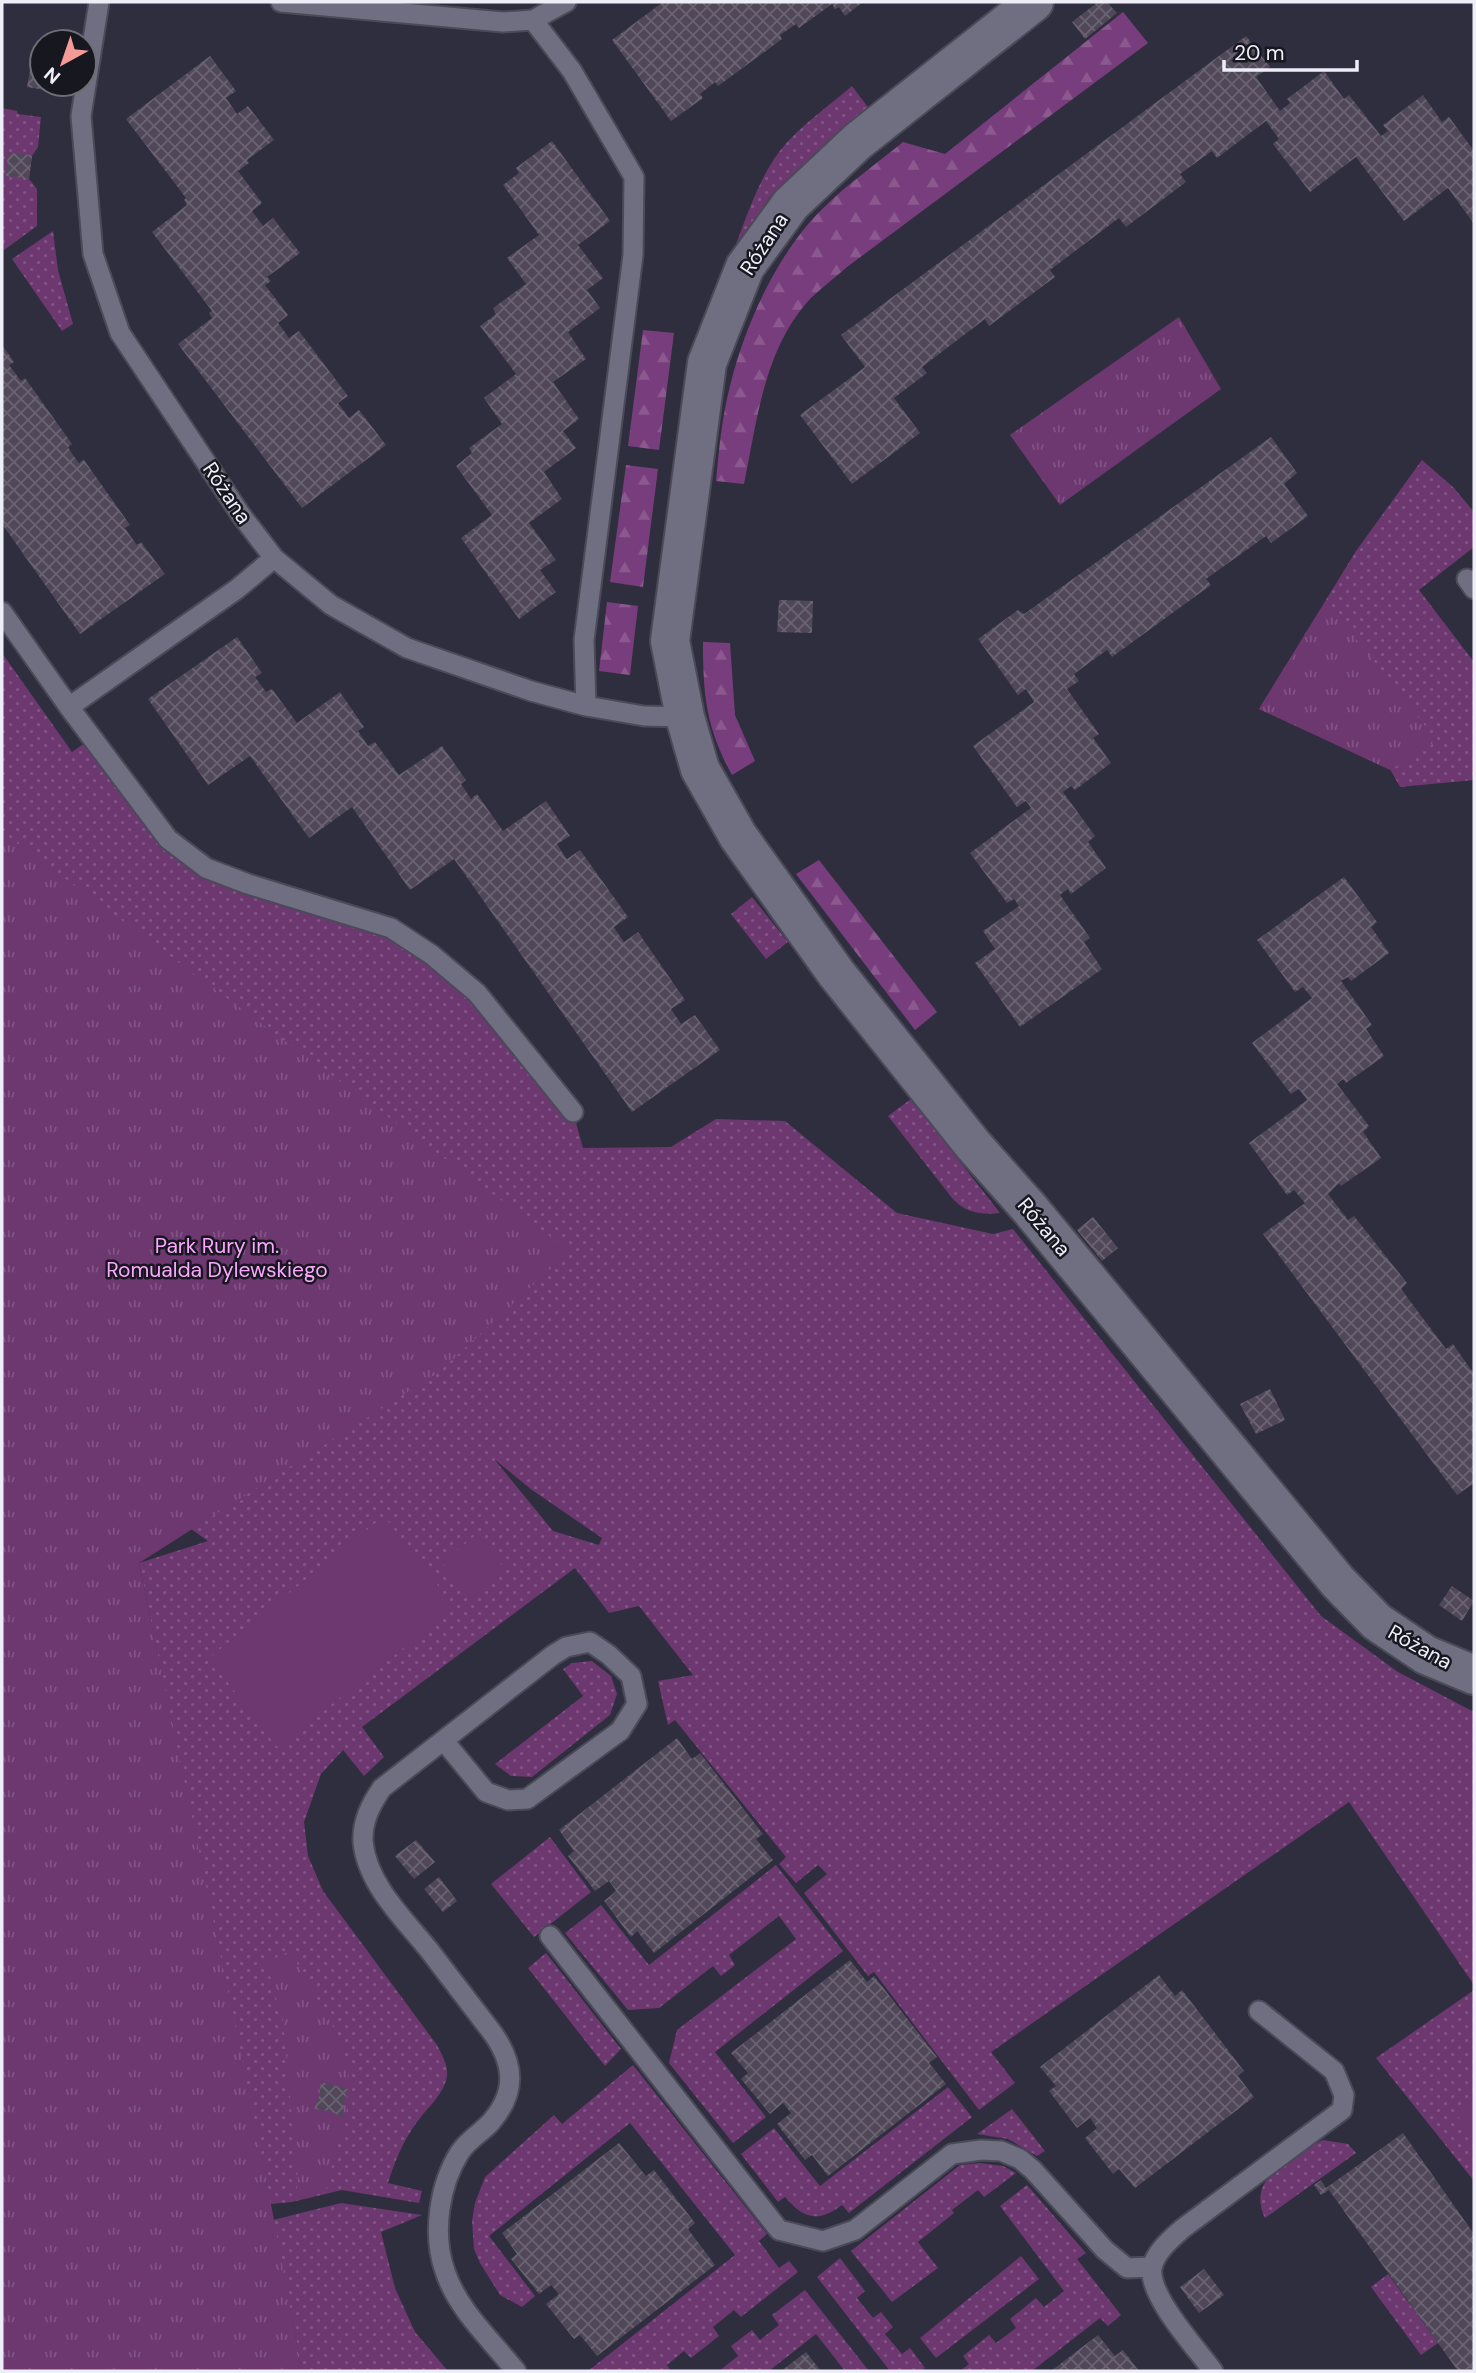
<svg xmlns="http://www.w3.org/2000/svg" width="1476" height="2373" font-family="'DM Sans',sans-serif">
	<defs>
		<pattern id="grass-dots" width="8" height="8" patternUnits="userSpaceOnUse" patternTransform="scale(1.75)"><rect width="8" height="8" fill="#6d3770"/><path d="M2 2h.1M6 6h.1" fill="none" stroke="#825485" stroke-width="1.8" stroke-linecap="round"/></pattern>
		<pattern id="forest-firs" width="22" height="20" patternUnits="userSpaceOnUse" patternTransform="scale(1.75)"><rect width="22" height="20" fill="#783d7c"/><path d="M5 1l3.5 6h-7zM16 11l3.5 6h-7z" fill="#8c598f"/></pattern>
		<pattern id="park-tufts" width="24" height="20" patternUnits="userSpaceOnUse" patternTransform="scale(1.75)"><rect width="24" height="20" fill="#6d3770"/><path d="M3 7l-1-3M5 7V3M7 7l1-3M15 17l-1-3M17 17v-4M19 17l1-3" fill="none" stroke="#825485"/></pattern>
		<pattern id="building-cross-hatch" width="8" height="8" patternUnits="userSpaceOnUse" patternTransform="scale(1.75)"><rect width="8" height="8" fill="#504859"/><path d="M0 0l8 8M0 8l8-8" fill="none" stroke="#6a6372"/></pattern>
	</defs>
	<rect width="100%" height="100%" fill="#2f2e3e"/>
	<path fill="url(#grass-dots)" fill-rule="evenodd" d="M852,86L870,110L811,157L769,198L730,260C744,225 756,183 779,152C799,126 828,107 852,86Z
		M2,108L17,111L18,114L41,117L38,147L32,156L29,179L37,189V226L4,250L2,247Z
		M53,231L58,270L73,324L62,331L12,259Z
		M1422,460L1454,488L1474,512V547L1419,590L1474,662V780L1400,787L1390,769L1259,709L1356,551Z
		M2,653L72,752L92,738L206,868L344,912L432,955L573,1112L583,1148L671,1147L716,1119L785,1121L897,1213L993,1234L1013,1229L1321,1616L1398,1672L1474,1712V1985L1349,1802L991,2052L1015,2083L979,2110L874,1972L868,1976L804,1893L827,1874L818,1865L796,1883L779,1864L786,1857L675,1720L668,1725L658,1681L693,1675L639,1606L609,1613L575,1568L362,1727L384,1757L364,1776L343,1750L321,1774L304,1822L308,1856L323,1891L437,2045C443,2057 450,2068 446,2081C441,2097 426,2109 417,2122C403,2141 395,2161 388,2183L422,2191L419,2203L342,2190L292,2202L270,2204L139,1563L208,1541L120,1479L2,1461ZM494,1459L532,1490L602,1538L599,1545L553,1531Z
		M752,897L788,942L766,959L731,914Z
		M911,1099L1000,1213C981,1215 965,1213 952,1198L888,1116Z
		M592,1661L611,1676L617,1694L610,1715L532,1777L511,1776L495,1764L583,1696L563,1669L572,1663Z
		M550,1837L591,1892L534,1937L491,1884Z
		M776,1865L843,1951L715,2052L766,2117L733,2143L669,2063L677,2030L796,1939L779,1916L729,1955L735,1965L721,1976L713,1966L659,2008L628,2010L565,1933L601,1905L649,1965Z
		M546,1953L621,2049L605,2066L528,1968Z
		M1474,1990V2181L1376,2058Z
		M633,2065L767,2234L759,2241L779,2268L789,2261L798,2272L741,2317L734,2310L713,2327L719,2336L691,2358L684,2351L667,2365L671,2371H588L735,2255L630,2123L489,2236L535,2296L522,2307L500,2295L480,2263L474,2249L472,2221L475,2203L485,2177L554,2115L562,2124Z
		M948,2087L972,2117L849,2213L842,2205C818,2223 804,2219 785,2197L778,2202L741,2154L774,2128L820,2186Z
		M1012,2109L1045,2151L1037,2156L1008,2139L977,2134Z
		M1323,2140L1348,2144L1356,2153L1265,2218C1259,2207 1258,2190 1267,2180C1276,2169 1311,2145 1323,2140Z
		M980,2163L1003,2166L1016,2173L984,2197L978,2190L952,2210L954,2213L918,2242L938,2268L892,2302L851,2251L960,2165Z
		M1027,2185L1086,2253L1077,2259L1121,2315L1108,2326L1100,2318L1032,2371H960L969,2364L963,2356L989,2335L996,2343L1016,2328L1010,2319L1036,2298L1044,2307L1064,2291L1000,2206Z
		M341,2203L422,2215L381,2232L395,2288L415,2332L448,2371H302L273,2220Z
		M1021,2256L1039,2279L936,2358L920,2338Z
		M840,2258L865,2291L857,2298L873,2318L881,2312L893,2327L885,2334L902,2354L910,2348L925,2368L921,2371H890L817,2277Z
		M1388,2274L1438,2343L1421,2355L1371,2287Z
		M805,2290L869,2371H845L816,2334L769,2371H719L738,2356L731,2346L752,2330L760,2340L779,2325L772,2315Z"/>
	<path fill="url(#forest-firs)" d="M1123,12L1148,43L847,267C835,278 821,288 810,299C764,349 757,421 744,484L716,481C719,449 722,417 730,386C744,329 771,268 809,223C836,192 871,168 903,142L945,154Z
		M643,330L674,333L659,450L628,446Z
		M626,465L658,469L643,587L610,582Z
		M607,602L638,606L630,675L599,671Z
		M703,642L730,643L735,715L755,761L732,775C706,727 703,696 703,642Z
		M819,860L937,1012L915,1030L796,874Z"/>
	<path fill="url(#park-tufts)" d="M1179,317L1221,389L1060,505L1010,435Z
		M1326,601L1434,737L1432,745L1390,770L1259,709Z
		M2,832L570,1251L439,1372L139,1563L260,2145L302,2371H2Z
		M290,1951L332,2024L349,2065L347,2109L325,2193L295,2198L298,2182L283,2022L266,1962Z
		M1474,2099V2140L1455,2112Z"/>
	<path fill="#6d3770" d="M384,1516L455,1608L277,1747L209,1658Z
		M477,1534L506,1570L471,1599L442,1563Z"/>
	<path fill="url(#building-cross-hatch)" d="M663,2H863L845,16L839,7L835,9L832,4L799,28L796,24L780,35L782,39L718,86L715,82L700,94L703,98L671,121L612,40Z
		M1098,2H1107L1117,13L1085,39L1072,22Z
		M1246,36L1270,67L1256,77L1280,111L1290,103L1287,99L1324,71L1344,99L1349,95L1381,136L1388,131L1383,125L1423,95L1442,122L1449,117L1474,151V224L1448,188L1404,221L1356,157L1310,192L1273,144L1279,139L1266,121L1217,158L1212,151L1180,174L1186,182L1126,227L1119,218L1050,270L1055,277L989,326L985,319L922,367L927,373L894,398L920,433L852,484L800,415L865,367L841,335Z
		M33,54L42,56V84H60L58,92L27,87Z
		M210,56L236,91L226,98L237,114L248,106L274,140L247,160L249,163L238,171L262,203L252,211L263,226L273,218L300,253L267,277L271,281L265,285L288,315L278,323L289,338L299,331L348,396L338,403L349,418L359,410L386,445L302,508L178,344L212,318L209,313L212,311L152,232L187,205L184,200L186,198L126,119Z
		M552,141L610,221L578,245L603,278L587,290L600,308L568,332L586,359L553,382L579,419L563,431L576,448L544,472L562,499L529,523L556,560L540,570L556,592L519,619L461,538L492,515L456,466L472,453L469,448L502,424L484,398L516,374L480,326L496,314L493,308L526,284L507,258L539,235L503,185L519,173L516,168Z
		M8,153L32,155L29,179L6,176Z
		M2,345L14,362L9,365L21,381L25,378L72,444L68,447L73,455L79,463L84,460L130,525L125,528L131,537L137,545L141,542L165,574L80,634L2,524Z
		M1271,437L1297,473L1284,484L1308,516L1271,543L1266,536L1206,579L1211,585L1112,657L1107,650L1074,674L1079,681L1067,689L1099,734L1093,738L1111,763L1075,790L1071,786L1063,792L1095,836L1088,842L1106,868L1071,894L1068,889L1060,895L1090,938L1084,942L1102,969L1020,1027L975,963L995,949L983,931L1019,906L1014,899L1007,903L970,853L1031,808L1026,801L1017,807L973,746L1034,702L1026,689L1018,695L978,639L1018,610L1024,614Z
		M779,600L813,601L812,633L777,632Z
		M237,637L262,673L255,677L266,692L272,689L297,723L340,692L364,727L358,731L368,746L375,742L399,775L442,746L466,780L461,784L471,799L477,794L503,831L546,801L570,836L557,844L562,852L567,859L580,850L628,917L614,927L619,935L624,942L638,932L685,1000L671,1009L681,1024L695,1015L720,1050L632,1112L454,859L410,890L352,807L309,838L250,756L208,785L148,699Z
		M1344,877L1377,922L1371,927L1389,953L1351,981L1348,977L1341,981L1372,1025L1366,1029L1384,1056L1346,1083L1343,1079L1337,1084L1369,1126L1363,1132L1381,1158L1341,1186L1339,1183L1328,1194L1348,1220L1354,1216L1407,1283L1401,1289L1446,1349L1453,1344L1474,1374V1483L1457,1495L1263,1234L1305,1203L1294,1190L1287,1195L1249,1143L1307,1100L1299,1089L1291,1094L1252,1043L1312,998L1303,987L1295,992L1257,940Z
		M1093,1217L1118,1248L1102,1261L1077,1230Z
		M1270,1389L1285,1420L1256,1434L1240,1404Z
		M1452,1586L1474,1601L1462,1621L1439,1605Z
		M677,1738L692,1759L700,1753L763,1834L756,1839L773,1860L654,1953L637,1931L631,1937L604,1901L616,1891L609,1881L595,1891L568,1856L574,1851L559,1830Z
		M416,1840L435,1862L414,1879L395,1856Z
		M439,1877L457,1901L443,1912L424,1889Z
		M850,1960L867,1982L874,1976L937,2057L929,2063L946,2084L828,2176L812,2155L805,2160L777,2124L791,2113L783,2103L770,2114L741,2079L748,2073L731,2053Z
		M1159,1975L1175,1996L1182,1990L1244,2071L1238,2076L1254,2097L1135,2188L1119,2169L1113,2174L1085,2138L1097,2128L1090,2118L1077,2128L1049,2091L1056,2086L1040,2067Z
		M321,2082L348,2089L344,2102L343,2117L329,2111L314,2109L319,2096Z
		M1403,2133L1474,2234V2371H1458L1329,2190L1321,2195L1314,2185L1321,2180L1326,2188Z
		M619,2143L646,2176L654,2170L695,2223L688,2229L715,2265L597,2356L580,2335L574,2339L546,2304L559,2294L551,2285L539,2294L511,2259L517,2254L502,2233Z
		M1204,2269L1224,2295L1199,2313L1180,2287Z
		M1098,2335L1115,2356L1123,2350L1139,2371H1051Z
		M806,2352L821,2371H781Z"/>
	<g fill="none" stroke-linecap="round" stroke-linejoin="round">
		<defs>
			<path id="service" d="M99,2L81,116L93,254L120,333L241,515L274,558L331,605L407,648L531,691L586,706L644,716L685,717
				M281,2L503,22L533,20L566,2
				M533,20L572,71L634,177L633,255L584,640L586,706
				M274,558L237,589L69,707L168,839L206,868L248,884L391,928L432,955L477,993L573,1112
				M1467,579L1474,589
				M2,612L69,707
				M444,1741L486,1792L508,1800L527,1799L620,1731L637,1704L631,1676L609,1655L590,1642L566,1647L553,1655L382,1788C371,1804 362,1821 363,1842C367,1884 404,1919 429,1950C451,1979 473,2007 494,2035C515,2066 516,2093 491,2122C481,2133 468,2140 460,2152C439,2185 432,2234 445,2271C457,2309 491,2340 516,2371
				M550,1936L779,2230L823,2241L855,2230L952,2154L981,2150L1001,2151L1020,2159L1033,2170L1105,2250L1127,2268L1152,2267
				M1213,2371C1197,2349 1148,2296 1152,2268C1155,2252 1171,2239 1182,2229L1342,2110L1344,2095L1334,2071L1259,2011"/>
			<path id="minor" d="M1034,2L858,141L791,204L745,267L707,363L670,641L685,717L700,769L738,836L836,973L974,1146L1030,1209L1338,1582L1377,1622L1426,1655L1474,1675"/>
		</defs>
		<use href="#service" stroke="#4b4a58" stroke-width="23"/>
		<use href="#minor" stroke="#4b4a58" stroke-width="42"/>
		<use href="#service" stroke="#706f82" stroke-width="19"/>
		<use href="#minor" stroke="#706f82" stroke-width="38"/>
	</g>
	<g text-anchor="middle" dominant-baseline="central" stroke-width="5" stroke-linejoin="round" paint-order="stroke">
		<g font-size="21" fill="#eeeef9" stroke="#17171f">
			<text transform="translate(764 244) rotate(-57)">Różana</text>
			<text transform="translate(227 493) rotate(56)">Różana</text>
			<text transform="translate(1044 1227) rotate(50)">Różana</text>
			<text transform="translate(1420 1647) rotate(29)">Różana</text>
		</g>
		<g font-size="21" fill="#fba7ff" stroke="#17171f">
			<text x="217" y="1246">Park Rury im.<tspan x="217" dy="24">Romualda Dylewskiego</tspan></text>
		</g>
	</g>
	<rect width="1476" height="2373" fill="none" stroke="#eeeef9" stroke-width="7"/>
	<g transform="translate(63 63) rotate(220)"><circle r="33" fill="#17171f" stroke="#6d6d76" stroke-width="2"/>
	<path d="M0-5L12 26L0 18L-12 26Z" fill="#f59b97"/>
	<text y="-10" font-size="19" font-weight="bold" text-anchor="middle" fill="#eeeef9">N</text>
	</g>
	<path d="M1224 60v10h133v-10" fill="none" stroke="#eeeef9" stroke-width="3.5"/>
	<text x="1234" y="60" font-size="21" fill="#eeeef9" stroke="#17171f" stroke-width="5" paint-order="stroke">20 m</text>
</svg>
